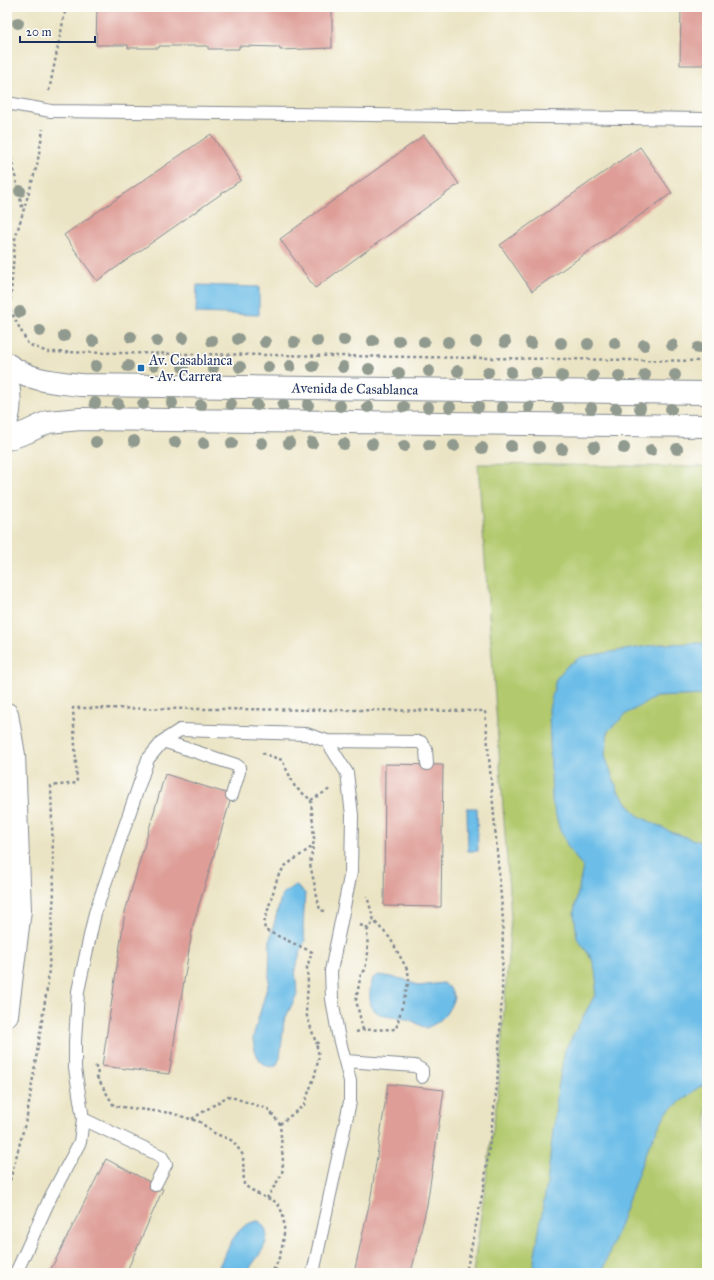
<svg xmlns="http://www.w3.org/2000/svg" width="714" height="1280" font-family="'IM FELL Great Primer',serif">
	<rect width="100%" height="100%" fill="#fdfcf7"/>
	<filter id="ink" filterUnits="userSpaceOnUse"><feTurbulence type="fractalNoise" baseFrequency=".025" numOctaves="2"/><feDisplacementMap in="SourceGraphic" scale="8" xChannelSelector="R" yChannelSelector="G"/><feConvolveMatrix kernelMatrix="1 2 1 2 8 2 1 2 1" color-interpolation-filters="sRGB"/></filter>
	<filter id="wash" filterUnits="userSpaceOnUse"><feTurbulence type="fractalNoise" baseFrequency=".012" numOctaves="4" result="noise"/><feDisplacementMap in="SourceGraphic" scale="16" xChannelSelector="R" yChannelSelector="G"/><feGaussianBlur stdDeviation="0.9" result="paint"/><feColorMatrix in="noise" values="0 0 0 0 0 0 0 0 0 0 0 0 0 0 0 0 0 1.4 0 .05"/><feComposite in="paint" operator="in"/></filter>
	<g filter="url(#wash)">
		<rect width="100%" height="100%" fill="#ebe4c4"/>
		<path fill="#b2c96d" stroke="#667c66" d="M478,464L707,467V1273H473L498,1092L511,917Z"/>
		<path fill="#6cbde8" stroke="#4476a3" d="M197,285L259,287V315L196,313Z
			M703,643L707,644V695L656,697L626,714L608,731L605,756L618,791L637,815L671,832L707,844V1085L699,1087L666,1113L647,1149L602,1273H532L547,1183L558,1088L565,1050L595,995L597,977L592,959L577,938L574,912L583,867L569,849L559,827L552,801L549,709L556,679L567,666L581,657L661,644Z
			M467,808H477L478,851H468Z
			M295,885L305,893L303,928L305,940L295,968L297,994L284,1021L280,1058L276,1066C260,1071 253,1049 253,1037L269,981L270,939L282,894Z
			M379,975L403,979L419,986L443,983L451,989L454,998C448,1013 442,1022 426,1028C420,1026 416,1022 410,1020C404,1018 397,1018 391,1017C367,1014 367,999 373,978Z
			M259,1221C279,1239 255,1257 247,1273H215C227,1255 233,1223 259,1221Z"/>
		<g id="blocks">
			<path fill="#de9d97" d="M97,7H332V48L280,50V47L239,46V49H208V46H159V48H128V45H96Z
				M681,7H707V65H680Z
				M211,134L241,180L97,281L64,235Z
				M424,135L459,184L315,288L280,239Z
				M640,147L672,193L532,291L500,245Z
				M385,764L443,765L441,907L384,906Z
				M165,774L232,795L193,925L169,1074L102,1066L125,912Z
				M388,1084L444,1090L427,1205L411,1273H354L371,1196Z
				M106,1159L163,1189L126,1273H49Z"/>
		</g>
	</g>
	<g filter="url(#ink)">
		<use href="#blocks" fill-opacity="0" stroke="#838a91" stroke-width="1"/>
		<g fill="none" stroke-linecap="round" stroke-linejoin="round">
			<defs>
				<path id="lane" d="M7,103L51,111L707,119
					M163,741L236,765L239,767V772L232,795
					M327,741L421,742L426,749L427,764
					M346,1061L415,1066L422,1070V1077
					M83,1119L161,1156L166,1164L155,1185
					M16,1273L51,1196L80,1142L83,1119L75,1068V1042L78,991L95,913L148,759L163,741L180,730L306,734L327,741L347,773L352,815L351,872L331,971L332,999L338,1034L350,1081V1102L313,1273"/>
				<path id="street" d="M7,364C30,381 54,382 81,385L707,393
					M7,379C10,391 11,408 7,420
					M7,439L27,432L48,422L81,419L707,426
					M7,714L14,755L20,910L7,1015"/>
			</defs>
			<use href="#lane" stroke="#838a91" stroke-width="14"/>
			<use href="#street" stroke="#838a91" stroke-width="24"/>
			<path stroke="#838a91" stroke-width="2.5" stroke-dasharray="3 3" stroke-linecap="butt" d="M49,91L66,7
				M7,140L23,211
				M7,304L28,344L47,352L707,361
				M10,306L15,239L37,165L43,129
				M262,753L282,760L295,787L311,800L314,839L313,846L285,866L278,876L264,923L265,930L312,952L307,967L308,983L306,1013L316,1043L321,1042
				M311,800L330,789
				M313,847L310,864L320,910L324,911
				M360,925L369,929
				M363,1030L356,1000L361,974L365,970L368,953L367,931L374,921
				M356,1032L363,1030L396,1029L409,980L408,971L390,938L374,921L367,896
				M95,1066L98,1070L97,1077L114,1106L171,1113L200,1122L214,1133L233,1141L243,1155L244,1185C250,1189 256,1193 262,1196C266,1198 271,1199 274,1201C292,1213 283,1259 271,1273
				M192,1119L228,1096L268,1109L280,1124L283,1161L282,1174L267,1198
				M280,1124L304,1105L315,1075L319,1056L316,1043
				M7,1192L27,1116L48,982L54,892L51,786L77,783L73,708L485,711L503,920L502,994L497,1086L484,1186L466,1273
				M275,1269L281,1273"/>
			<use href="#lane" stroke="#fff" stroke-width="12"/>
			<use href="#street" stroke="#fff" stroke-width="22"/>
		</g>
		<g fill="#919a8e">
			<circle cx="18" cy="23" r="6"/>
			<circle cx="20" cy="191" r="6"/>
			<circle cx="20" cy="312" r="6"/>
			<circle cx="40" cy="331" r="6"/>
			<circle cx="64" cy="336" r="6"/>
			<circle cx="131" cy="337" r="6"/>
			<circle cx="183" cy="338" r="6"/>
			<circle cx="238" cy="339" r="6"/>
			<circle cx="344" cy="340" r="6"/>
			<circle cx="93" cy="341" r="6"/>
			<circle cx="157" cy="341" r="6"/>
			<circle cx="212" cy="341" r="6"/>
			<circle cx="317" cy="341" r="6"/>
			<circle cx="373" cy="341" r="6"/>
			<circle cx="399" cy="341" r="6"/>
			<circle cx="265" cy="342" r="6"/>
			<circle cx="294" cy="342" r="6"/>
			<circle cx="424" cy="342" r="6"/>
			<circle cx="448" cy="342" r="6"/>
			<circle cx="476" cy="342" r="6"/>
			<circle cx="505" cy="342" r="6"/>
			<circle cx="531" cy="343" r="6"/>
			<circle cx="561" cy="343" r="6"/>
			<circle cx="615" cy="343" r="6"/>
			<circle cx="588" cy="344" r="6"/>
			<circle cx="644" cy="345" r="6"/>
			<circle cx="672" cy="345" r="6"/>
			<circle cx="698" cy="348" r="6"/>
			<circle cx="154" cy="365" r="6"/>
			<circle cx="96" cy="366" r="6"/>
			<circle cx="128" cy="366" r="6"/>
			<circle cx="290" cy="366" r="6"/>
			<circle cx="313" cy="366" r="6"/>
			<circle cx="183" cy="367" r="6"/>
			<circle cx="240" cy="367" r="6"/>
			<circle cx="268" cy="367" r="6"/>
			<circle cx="343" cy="367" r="6"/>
			<circle cx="213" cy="368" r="6"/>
			<circle cx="369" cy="369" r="6"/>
			<circle cx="429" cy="371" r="6"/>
			<circle cx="458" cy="371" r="6"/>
			<circle cx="488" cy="372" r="6"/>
			<circle cx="511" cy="372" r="6"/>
			<circle cx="399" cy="373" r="6"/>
			<circle cx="536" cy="373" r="6"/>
			<circle cx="645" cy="375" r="6"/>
			<circle cx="675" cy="375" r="6"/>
			<circle cx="562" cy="376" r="6"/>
			<circle cx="593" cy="376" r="6"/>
			<circle cx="619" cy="376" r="6"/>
			<circle cx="95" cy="403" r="6"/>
			<circle cx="172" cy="403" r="6"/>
			<circle cx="118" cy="404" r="6"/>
			<circle cx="143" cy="404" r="6"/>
			<circle cx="231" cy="404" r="6"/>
			<circle cx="201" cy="405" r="6"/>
			<circle cx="257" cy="405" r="6"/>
			<circle cx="283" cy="405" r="6"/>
			<circle cx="308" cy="405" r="6"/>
			<circle cx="340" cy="406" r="6"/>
			<circle cx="368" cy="407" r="6"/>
			<circle cx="404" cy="407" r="6"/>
			<circle cx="428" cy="407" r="6"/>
			<circle cx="450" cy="407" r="6"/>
			<circle cx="478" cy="407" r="6"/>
			<circle cx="502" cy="407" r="6"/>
			<circle cx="529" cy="407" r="6"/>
			<circle cx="558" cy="408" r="6"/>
			<circle cx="591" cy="408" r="6"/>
			<circle cx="640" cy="408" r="6"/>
			<circle cx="616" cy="409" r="6"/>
			<circle cx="671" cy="409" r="6"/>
			<circle cx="134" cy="441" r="6"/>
			<circle cx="96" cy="442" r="6"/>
			<circle cx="175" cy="442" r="6"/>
			<circle cx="204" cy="443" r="6"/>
			<circle cx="232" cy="443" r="6"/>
			<circle cx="262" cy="443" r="6"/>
			<circle cx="289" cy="443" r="6"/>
			<circle cx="312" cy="443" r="6"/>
			<circle cx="344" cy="444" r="6"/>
			<circle cx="372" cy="444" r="6"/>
			<circle cx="429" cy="445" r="6"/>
			<circle cx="404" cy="446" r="6"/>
			<circle cx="454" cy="446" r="6"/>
			<circle cx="511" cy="446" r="6"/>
			<circle cx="539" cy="447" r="6"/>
			<circle cx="594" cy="447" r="6"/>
			<circle cx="482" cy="448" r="6"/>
			<circle cx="624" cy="448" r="6"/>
			<circle cx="562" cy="449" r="6"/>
			<circle cx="677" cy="449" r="6"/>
			<circle cx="651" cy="450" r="6"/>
		</g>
	</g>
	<rect fill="#1f6fb2" stroke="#fdfcf7" stroke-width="1.5" x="137" y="364" width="8" height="8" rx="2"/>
	<g text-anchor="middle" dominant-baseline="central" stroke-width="3.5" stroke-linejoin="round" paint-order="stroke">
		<g font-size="14" fill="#1b2f5e" stroke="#fdfcf7" text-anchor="start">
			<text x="149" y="360">Av. Casablanca<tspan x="149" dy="16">- Av. Carrera</tspan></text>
		</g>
		<g font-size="14" fill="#1b2f5e" stroke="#fdfcf7">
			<text transform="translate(355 389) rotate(1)">Avenida de Casablanca</text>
		</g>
	</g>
	<rect width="714" height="1280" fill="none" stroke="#fdfcf7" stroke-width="24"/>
	<path d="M20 36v6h75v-6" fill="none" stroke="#1b2f5e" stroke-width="2"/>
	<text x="26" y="36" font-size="12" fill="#1b2f5e" stroke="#fdfcf7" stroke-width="3" paint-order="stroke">20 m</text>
</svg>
